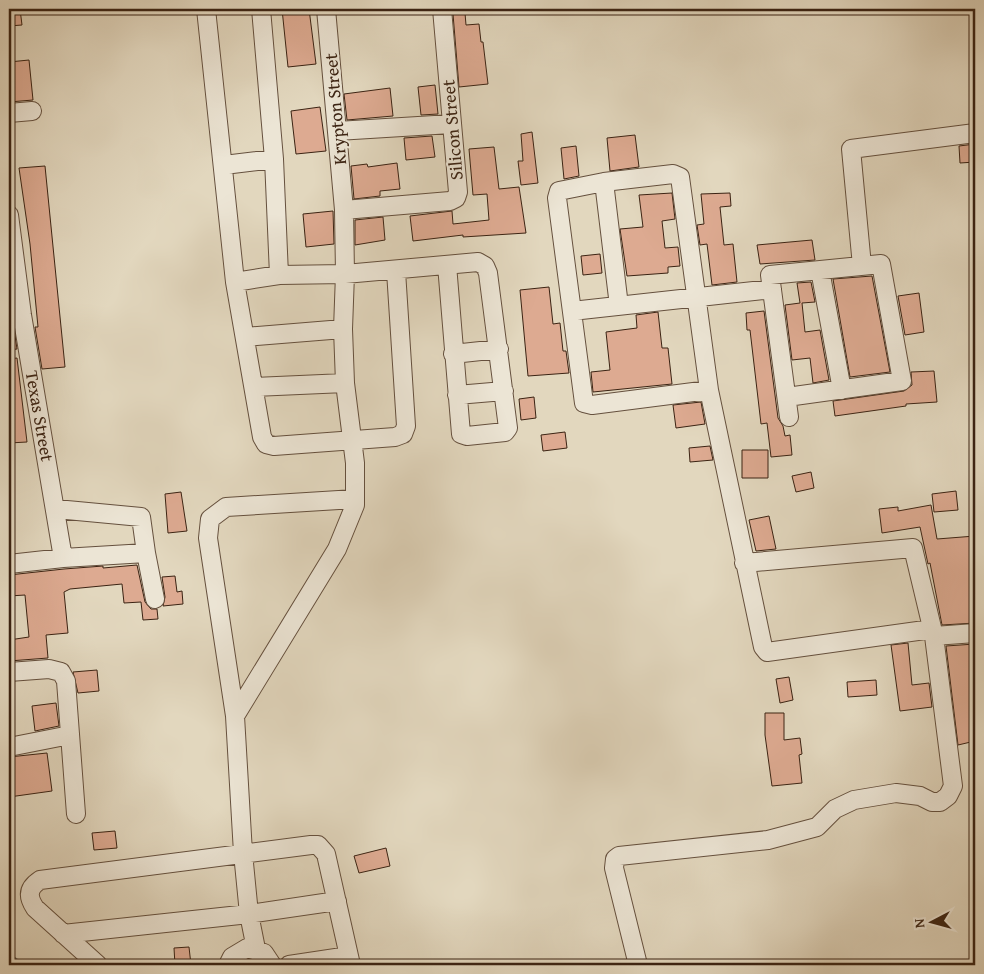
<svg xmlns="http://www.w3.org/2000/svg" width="984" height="974" font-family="'Gentium Book Plus',serif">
	<rect width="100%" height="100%" fill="#e2d7be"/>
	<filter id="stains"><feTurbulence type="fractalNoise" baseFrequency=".004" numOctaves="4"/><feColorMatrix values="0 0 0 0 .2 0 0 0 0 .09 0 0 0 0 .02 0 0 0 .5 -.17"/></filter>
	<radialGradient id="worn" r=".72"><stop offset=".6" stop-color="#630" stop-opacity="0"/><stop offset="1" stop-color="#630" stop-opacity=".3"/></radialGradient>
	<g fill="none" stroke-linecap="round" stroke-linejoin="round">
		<path stroke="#727c77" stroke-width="4.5" d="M9,955L22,965"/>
	</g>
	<path fill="#ddaa91" stroke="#3b2313" d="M9,9H20L22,25L9,26Z
		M282,9H309L316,64L288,67Z
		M465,13L466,25L479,24L481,42H483L488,84L459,87L453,14Z
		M29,60L33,100L9,102V62Z
		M435,85L438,114L421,115L418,87Z
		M390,88L393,116L347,120L344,94Z
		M320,107L326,151L296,154L291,111Z
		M532,132L538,183L521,185L518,161H523L521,134Z
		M635,135L639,167L610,171L607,138Z
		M432,136L435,157L406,160L404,138Z
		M975,144V162L960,163L959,146Z
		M576,146L579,176L564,179L561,148Z
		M494,147L499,189L519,187L526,233L463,237V235L413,241L410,216L452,211L453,224L489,220L487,194L473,195L469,149Z
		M397,163L400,189L380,191V196L354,199L351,166L367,164L368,167Z
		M45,166L65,367L42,369L35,327H38L30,244L19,168Z
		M672,193L675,219L662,221L665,248L678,247L680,266L668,267V273L627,276L620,229L643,227L639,195Z
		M730,193L731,206L720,207L724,245L733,244L737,282L712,285L707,244L700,245L697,225L704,224L701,194Z
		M333,211L334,244L306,247L303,214Z
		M383,217L385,240L355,245V220Z
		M812,240L815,260L760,264L757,245Z
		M600,254L602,273L583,275L581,256Z
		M872,276L890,372L850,377L833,279Z
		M811,282L815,302L802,303L805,332L820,330L829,380L813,383L810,358L792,360L785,305L800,303L797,283Z
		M549,287L553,324L560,323L563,351H566L569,373L528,376L520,290Z
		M919,293L924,332L905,335L898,296Z
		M764,311L778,418L783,426L785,436L790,435L792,455L771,457L767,423L761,424L750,330H747L746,313Z
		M658,312L662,348H668L672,384L593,392L591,372L610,370L606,332L637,328L636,315Z
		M9,329H14L17,349L9,350Z
		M17,358L27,442L9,443V359Z
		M934,371L937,402L906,404V406L835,416L833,401L904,391L912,385L911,372Z
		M534,397L536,418L521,420L519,399Z
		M701,402L705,424L676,428L673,405Z
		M565,432L567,448L543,451L541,435Z
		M710,446L713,460L690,462L689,448Z
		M742,450H768V478H742Z
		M811,472L814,488L796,492L792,476Z
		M956,491L958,510L934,512L932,494Z
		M181,492L187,531L168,533L165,494Z
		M931,505L937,539L975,536V623L942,625L930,563L928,564L920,527L882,533L879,509L898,507V511Z
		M769,516L776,549L756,551L749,520Z
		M137,565L145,602L151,609H157L158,619L143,620L141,602L124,603L122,584L70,589L64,592L68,633L46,635L48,658L9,661V640L29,637L25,595L9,596V575L64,569L103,566V568Z
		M175,576L177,592L182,591L183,604L163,606L165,597L162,577Z
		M908,643L912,685L929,683L932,707L900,711L891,645Z
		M975,644V741L958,745L946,646Z
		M97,670L99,691L78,693L73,672Z
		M789,677L793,700L780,703L776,679Z
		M876,680L877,695L848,697L847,682Z
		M56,703L59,726L35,731L32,706Z
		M765,713H784V740L800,738L802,754L799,755L802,783L772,786L765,735Z
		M47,753L52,791L9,797V757Z
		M115,831L117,848L94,850L92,833Z
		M386,848L390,866L359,873L354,856Z
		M189,947L191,965H175L174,948Z"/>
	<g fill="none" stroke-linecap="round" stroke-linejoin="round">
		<defs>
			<path id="minor" d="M206,9L235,282L262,437L266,444L274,446L395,437L403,434L406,426L396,271
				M261,9L274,159L279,275
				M9,113L32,111
				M337,131L451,124
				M224,165L274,159
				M604,182L619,306
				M344,210L450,201L456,198L458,192L442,9
				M9,215L22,315L63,558
				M862,266L851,149L975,133
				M820,270L842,390
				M235,282L279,275L345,274L478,262L485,266L488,273L508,428L505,432L467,436L461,434L447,265
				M572,311L772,289
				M245,337L343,329
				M453,354L499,349
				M254,387L345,383
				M709,390L592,405L584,403L557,198L559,191L604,182L673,174L680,177L709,390L763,647L767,652L932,629
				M457,395L504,391
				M787,397L902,381L881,264L770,275L789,417
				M146,553L155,599
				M9,564L63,558L146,553L141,517L56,509
				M934,636L975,633
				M9,672L49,669L61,672L66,681L76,814
				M235,716L208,538L210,519L226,507L355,499
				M9,747L70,735
				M63,934L249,914L337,901
				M256,949L249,914L243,853L235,716L337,549L355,505V463L345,383L343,329L345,274L344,210L326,9
				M98,965L35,908C27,896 28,888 40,880L311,845H318L326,854L351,965
				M228,965L232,957L247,948L264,953L272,965
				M289,965L349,956
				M638,965L614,868L615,859L619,856L768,840L817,827L835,809L854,800L896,793L920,796L932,802H940L948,796L953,786L934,636L913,548L744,563"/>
		</defs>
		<use href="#minor" stroke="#65503e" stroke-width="20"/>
		<use href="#minor" stroke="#ece5d5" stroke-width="18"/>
	</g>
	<g text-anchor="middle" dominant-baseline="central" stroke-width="4" stroke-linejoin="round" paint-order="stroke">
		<g font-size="18" fill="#3b2313" stroke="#ece5d5">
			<text transform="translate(335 109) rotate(-95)">Krypton Street</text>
			<text transform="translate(452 130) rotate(-95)">Silicon Street</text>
			<text transform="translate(40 416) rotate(80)">Texas Street</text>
		</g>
	</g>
	<rect width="984" height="974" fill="none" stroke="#e2d7be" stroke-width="30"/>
	<rect x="10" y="10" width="964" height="954" fill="none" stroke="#3b2313" stroke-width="2.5"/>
	<rect x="15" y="15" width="954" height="944" fill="none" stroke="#3b2313"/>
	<g transform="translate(932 922) rotate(264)" stroke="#ece5d5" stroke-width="4" paint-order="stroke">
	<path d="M0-4L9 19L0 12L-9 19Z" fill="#3b2313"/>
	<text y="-8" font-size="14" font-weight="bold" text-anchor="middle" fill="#3b2313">N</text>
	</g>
	<rect width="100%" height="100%" filter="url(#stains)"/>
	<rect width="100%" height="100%" fill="url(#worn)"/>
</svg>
